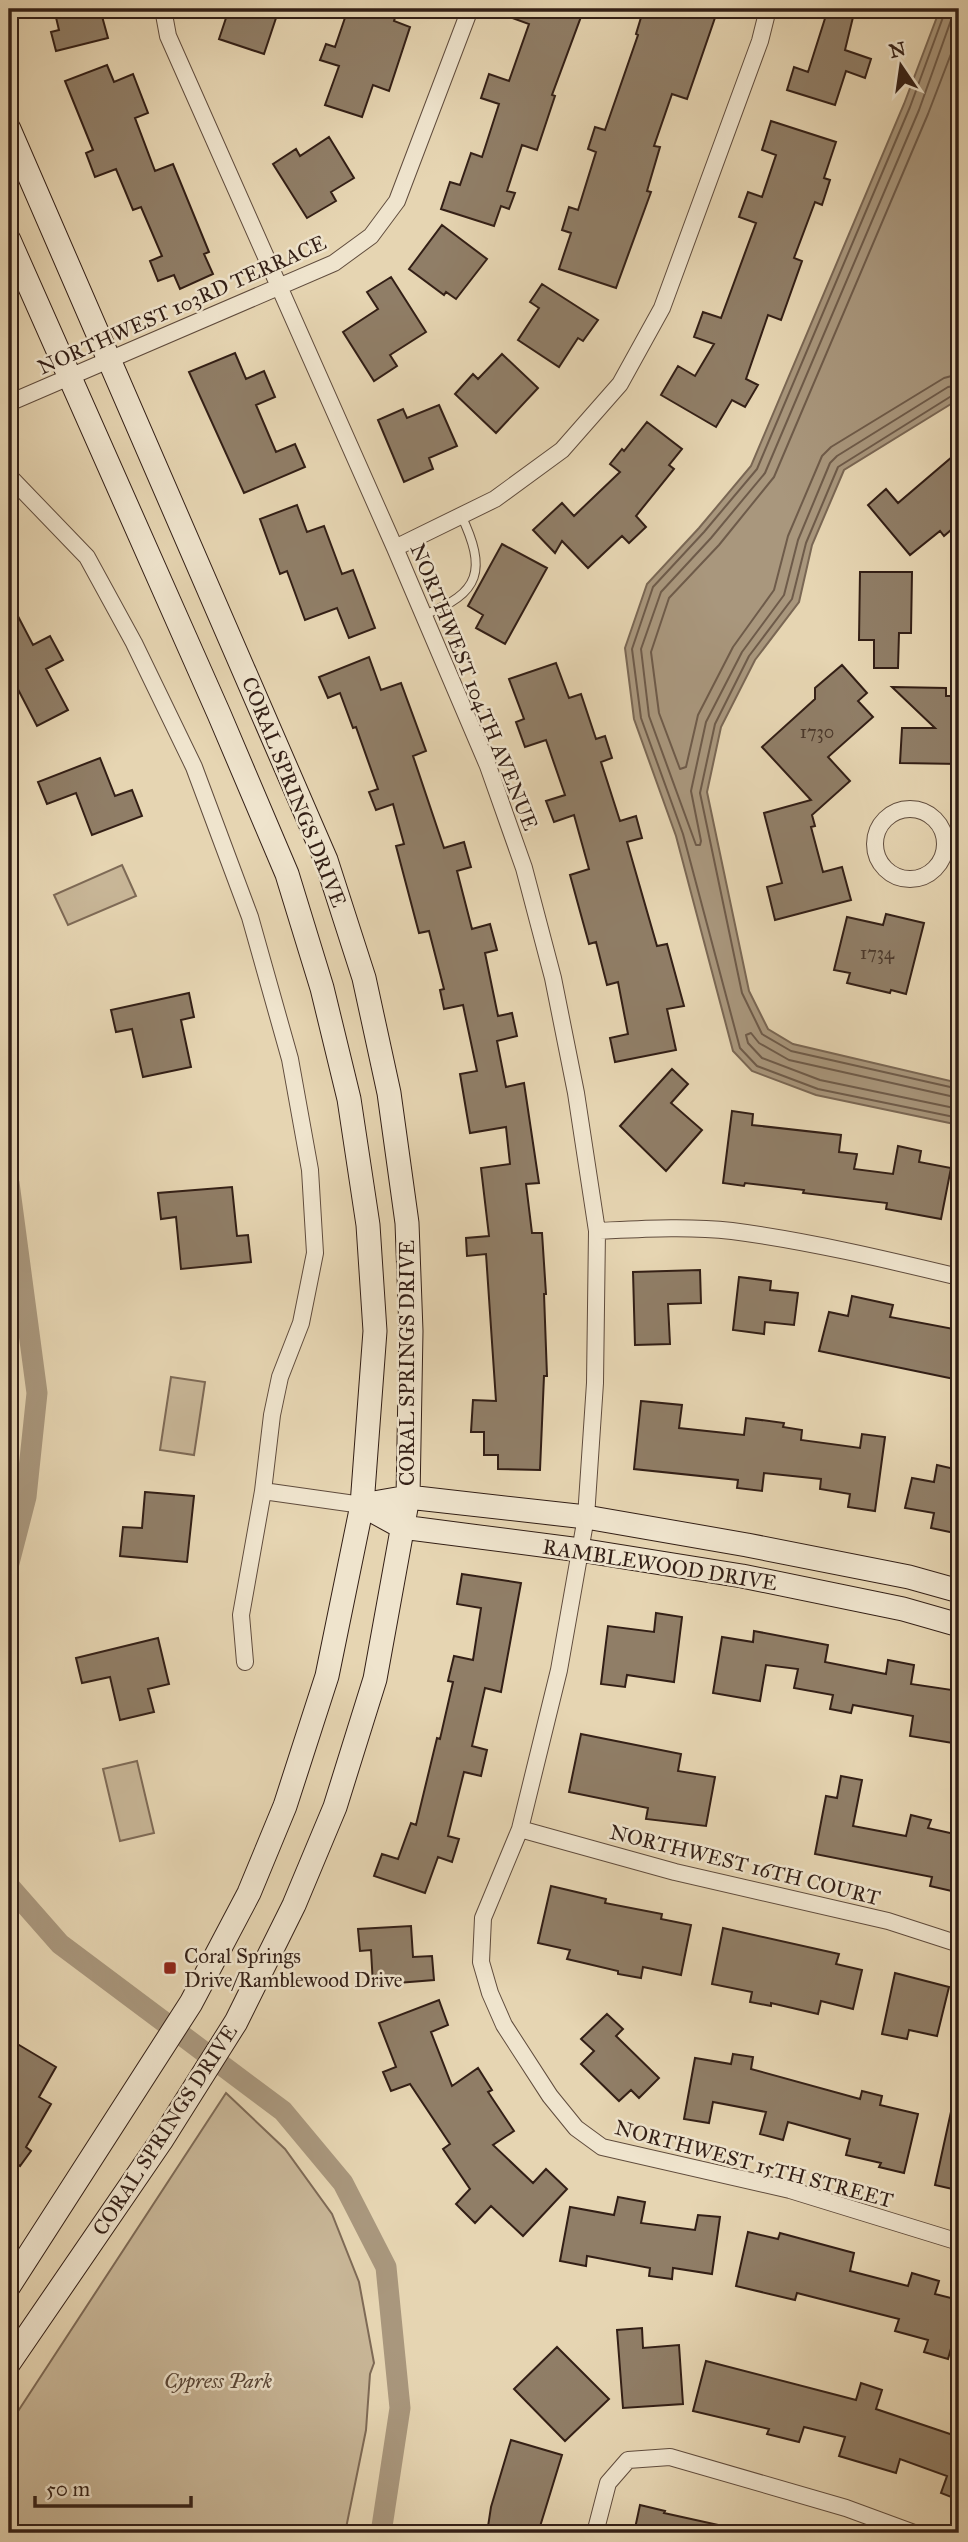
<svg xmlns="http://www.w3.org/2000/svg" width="968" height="2542" font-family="'IM FELL Great Primer',serif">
	<rect width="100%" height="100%" fill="#e6d5b2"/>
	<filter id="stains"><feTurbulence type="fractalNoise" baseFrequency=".00286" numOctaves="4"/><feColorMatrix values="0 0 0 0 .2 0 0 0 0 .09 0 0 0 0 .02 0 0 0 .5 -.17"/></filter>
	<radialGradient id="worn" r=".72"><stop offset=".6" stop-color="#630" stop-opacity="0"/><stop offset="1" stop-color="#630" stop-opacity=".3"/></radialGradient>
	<path fill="#c8b697" stroke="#7e6a56" stroke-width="2" d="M122,865L136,896L68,925L54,895Z
		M171,1377L205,1382L194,1455L160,1450Z
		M137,1761L154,1833L120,1841L103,1769Z
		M226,2093L285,2149L332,2214L359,2282L374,2363L370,2374L366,2430L345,2533H9V2425Z"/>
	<path fill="#a9977d" stroke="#7a6754" stroke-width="2" d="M940,9H959V399L844,470L812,545L799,602L755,660L721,727L707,792L749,991L768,1029L793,1044L959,1083V1125L816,1095L752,1071L733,1051L676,836L634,719L625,648L647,584L699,528L751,466L904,104Z"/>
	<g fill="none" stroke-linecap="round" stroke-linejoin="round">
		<path stroke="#6e5b4a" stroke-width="2" d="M946,9L910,107L757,469L704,532L653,587L632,649L641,718L683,834L740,1048L757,1066L818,1089L959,1118
			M955,9L919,110L765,473L711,538L661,592L641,649L649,716L696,845H700L701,841L691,791L706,722L742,652L784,595L798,540L830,463L837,456L948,387L959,385
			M959,33L928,114L774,477L719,545L669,598L651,652L659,713L680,769L686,767L698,715L733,647L774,590L788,536L822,456L831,447L944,378L959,374
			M959,393L953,395L838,467L806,543L792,599L749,656L715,724L700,793L742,993L762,1034L791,1051L959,1089
			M959,1098L789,1060L759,1043L751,1033L746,1035L748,1043L762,1058L820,1080L959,1109"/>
		<path stroke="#a9977d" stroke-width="21" d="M9,1183L37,1393L26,1497L9,1563
			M9,1886L60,1944L283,2111L343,2183L386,2267L400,2408L381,2533"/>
	</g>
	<path fill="#907e67" stroke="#331f16" stroke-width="2" d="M54,9H100L108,38L56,51L51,32L59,30Z
		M229,9H279L264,54L219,39Z
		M348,9H398L394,21L410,27L389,91L373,85L362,117L325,105L339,66L320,60L326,44L335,47Z
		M493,9H567L582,14L552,95L555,96L537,150L522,145L507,191L515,193L509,209L501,206L494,226L441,209L450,182L460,185L471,153L482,157L499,104L481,98L489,74L509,81L529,24L493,11Z
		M658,9H718L687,99L672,94L654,146L660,147L647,191L651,192L616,288L559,269L571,233L562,230L569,207L578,210L596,152L588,149L595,127L605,130L638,35L636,34L643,11L656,15Z
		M828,9H855L845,50L871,59L865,78L846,71L835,105L787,90L794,67L808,72Z
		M107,65L114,82L133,74L148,113L135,118L155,171L173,164L209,252L204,254L213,274L180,289L174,275L158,281L150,261L162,256L141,207L133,210L116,169L95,177L86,153L93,150L65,81Z
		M771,121L836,142L824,178L830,180L822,205L815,202L794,258L802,261L781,320L768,315L746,379L758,385L745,407L732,400L716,427L661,395L678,366L695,376L714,344L694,337L703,312L721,318L756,223L739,217L748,192L762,197L776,155L762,150Z
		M329,137L354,178L331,192L336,201L307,218L273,164L296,149L300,156Z
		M442,225L487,259L456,299L446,292L444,295L409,269Z
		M391,277L426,332L390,355L397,366L374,381L343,332L378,309L367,292Z
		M542,284L598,320L583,341L578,338L559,367L518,340L539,308L530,302Z
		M235,353L246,379L264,371L275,397L256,405L276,452L295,444L305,467L244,493L189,372Z
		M502,354L538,388L496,433L455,394L473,374L478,379Z
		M439,405L457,446L429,458L433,469L404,482L378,420L403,409L407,418Z
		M647,422L682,449L669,465L674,469L636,516L646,527L629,543L622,536L588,568L562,541L555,553L533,530L562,503L574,516L620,472L610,464L622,449L624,451Z
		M959,451V523L944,536L940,531L910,555L868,505L886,489L898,503Z
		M297,505L307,532L324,526L342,574L353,570L375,628L349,638L337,608L305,620L287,571L280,574L260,519Z
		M502,544L547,568L505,644L476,628L483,615L468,606Z
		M860,572H912L911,633H899L898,668H874V640H859Z
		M9,599L33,645L50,636L63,660L46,669L68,710L37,726L9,672Z
		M369,657L381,690L401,683L426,751L413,756L444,848L464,842L471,867L457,871L472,929L490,924L497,950L485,953L498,1016L512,1013L517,1036L497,1041L506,1087L524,1083L539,1183L526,1184L532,1233H542L546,1294H544L547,1376H544L540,1470L498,1469V1455H484V1432H471L473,1400L496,1401L486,1254L467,1256L466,1238L489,1236L481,1168L510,1164L506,1127L470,1133L460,1074L477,1071L463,1005L444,1009L440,990L444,989L429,931L419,933L396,846L404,844L393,804L376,810L369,792L378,789L356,727L353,728L340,693L328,698L319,677Z
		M556,663L569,698L581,694L596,739L605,736L612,758L601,762L620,821L636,816L642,838L627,842L657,946L667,944L684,1006L667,1009L676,1050L615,1062L610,1038L628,1034L618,982L607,985L596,942L589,944L570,875L589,869L574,815L554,822L546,801L565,795L546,740L525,747L516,722L524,719L509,679Z
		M842,665L867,693L858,701L873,717L828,757L850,781L812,815L815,826L811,827L823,872L842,867L851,900L775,920L767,887L782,883L764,813L811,800L762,747L815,699V688Z
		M892,687L946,688V696H959V764L900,763L902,728H935Z
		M100,758L115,796L132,790L142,816L92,835L76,793L47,804L38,782Z
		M886,914L924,923L906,994L891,990L890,993L847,983L850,973L834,970L847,917L883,925Z
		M189,993L194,1017L181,1020L191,1067L143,1077L132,1029L116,1032L111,1010Z
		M672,1069L688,1084L671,1103L702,1130L666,1171L620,1126Z
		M732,1111L753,1114L752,1125L841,1135L839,1152L857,1154L854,1169L893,1174L898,1146L921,1151L919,1162L951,1168L941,1219L886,1209L887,1203L803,1193L804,1190L745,1183L744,1186L723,1183Z
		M232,1187L237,1236L248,1235L251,1262L181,1269L176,1217L161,1219L158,1193Z
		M700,1270L701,1303L668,1304L670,1344L635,1345L633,1272Z
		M739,1277L771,1281L770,1290L798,1293L794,1325L765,1322L764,1334L733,1330Z
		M852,1296L893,1305L890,1317L959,1330V1380L819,1351L829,1312L848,1316Z
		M641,1401L682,1405L679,1428L744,1435L746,1418L784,1423L783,1427L802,1430L801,1440L860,1448L862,1434L885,1437L875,1511L848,1507L850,1494L820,1489L821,1479L764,1473L762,1491L737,1488L738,1480L634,1469Z
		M937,1465L959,1470V1534L931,1528L934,1513L905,1508L912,1478L934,1482Z
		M145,1492L194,1496L187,1562L120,1556L123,1527L142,1528Z
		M462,1574L521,1583L501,1692L485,1688L472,1746L487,1750L481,1776L464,1772L448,1836L459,1839L452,1862L438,1857L425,1893L374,1876L382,1854L398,1859L411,1823L416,1825L437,1738L440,1739L453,1682L448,1681L454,1656L473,1660L481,1608L457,1604Z
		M656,1613L682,1617L674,1682L627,1675L625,1687L601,1684L608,1626L654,1632Z
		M754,1631L828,1645L825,1662L886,1674L888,1660L914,1665L911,1684L959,1691V1744L910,1736L913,1716L853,1705L851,1713L830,1709L833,1695L794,1688L798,1669L766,1665L760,1701L713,1693L722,1637L753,1642Z
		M158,1638L169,1684L148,1689L154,1712L120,1720L110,1677L82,1683L76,1658Z
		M581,1734L681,1754L678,1771L715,1777L706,1826L646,1819L648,1808L569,1792Z
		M841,1776L862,1780L853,1826L906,1836L911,1815L931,1820L928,1828L959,1835V1876L956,1892L930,1886L932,1877L815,1854L826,1796L837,1798Z
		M551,1886L606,1899L605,1903L662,1914L661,1919L691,1925L681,1975L643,1967L641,1978L618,1974V1971L567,1959L570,1950L538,1943Z
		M411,1926L413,1957L432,1956L434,1980L373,1985L371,1950L360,1951L358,1929Z
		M723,1928L839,1954L836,1964L862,1970L853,2009L821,2001L818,2014L771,2003V2006L750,2002L752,1992L712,1984Z
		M895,1973L949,1987L937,2036L909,2030L907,2039L882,2034Z
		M439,2000L448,2025L431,2032L452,2086L478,2068L492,2090L488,2092L514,2131L493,2145L533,2183L546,2169L567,2189L523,2236L491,2206L475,2223L456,2204L470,2189L443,2149L450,2144L410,2084L391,2091L383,2072L396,2067L379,2023Z
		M607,2014L623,2029L616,2036L659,2078L639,2098L631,2090L619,2101L581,2064L594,2051L581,2039Z
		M9,2039L56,2067L39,2097L51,2104L26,2147L31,2151L20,2166L16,2163L9,2176Z
		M733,2054L753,2057L751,2069L860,2099L862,2091L882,2096L880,2105L918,2114L904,2173L879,2167L881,2163L846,2155L850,2139L788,2122L783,2140L760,2134L766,2112L713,2102L709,2123L684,2119L695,2058L731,2064Z
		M952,2107L959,2108V2180L957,2190L935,2185Z
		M618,2197L645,2202L641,2223L695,2230L698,2215L720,2217L712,2274L673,2268L672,2279L649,2276L650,2268L587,2256L586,2266L560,2261L570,2207L614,2215Z
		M748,2232L778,2239L780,2233L854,2253L850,2271L908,2286L912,2273L939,2281L935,2294L959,2300V2320L948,2359L924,2352L928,2340L895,2331L899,2319L797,2293L795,2300L736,2286Z
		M642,2328L643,2348L679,2345L683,2404L623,2408L617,2330Z
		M557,2347L609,2399L565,2441L514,2389Z
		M706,2361L856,2400L861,2383L882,2390L876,2409L959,2437V2500L941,2493L947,2476L900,2459L896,2473L839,2456L845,2437L804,2427L799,2442L767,2434L769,2429L693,2411Z
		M511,2440L562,2455L538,2533H487L491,2507Z
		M640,2505L665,2511L664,2513L723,2526L722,2533H634Z"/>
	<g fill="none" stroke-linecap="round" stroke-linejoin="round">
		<defs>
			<path id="lane" d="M424,615C481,593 487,570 461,515"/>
			<path id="street" d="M163,9L168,36L395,548L488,766L524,868L553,978L576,1093L597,1231L595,1383L586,1517L559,1670L520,1829L483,1918L481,1962L490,1993L504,2025L550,2096L576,2128L602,2147L790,2190L959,2242
				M9,403L334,263L371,236L397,201L470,9
				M9,476L87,557L134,643L194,767L250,917L290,1059L310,1170L315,1253L301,1323L280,1377L272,1415L263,1491L241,1615L245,1662
				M395,548L495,499L562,450L620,384L662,308L760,41L768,9
				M875 844a35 35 0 1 1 70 0a35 35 0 1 1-70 0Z
				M597,1231C641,1229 687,1226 732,1231C808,1241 884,1259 959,1277
				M263,1491L362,1505
				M520,1829L675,1872L888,1921L959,1944
				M595,2533L608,2483L628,2460L670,2457L846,2508L914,2533"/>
			<path id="secondary" d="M9,129L326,860L364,978L389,1093L407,1223L411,1331L408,1497L375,1679L335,1807L294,1905L236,2022L161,2141L9,2363
				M9,240L219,714L287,874L322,988L349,1099L368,1225L375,1331L362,1505L327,1676L285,1806L249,1893L191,2003L9,2286
				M362,1505L402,1527L580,1550L742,1576L903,1609L959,1625
				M362,1505L408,1497L586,1517L747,1545L909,1577L959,1591"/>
		</defs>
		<use href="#lane" stroke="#604c3d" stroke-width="10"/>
		<use href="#street" stroke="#604c3d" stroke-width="18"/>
		<use href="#secondary" stroke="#331f16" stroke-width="25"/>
		<use href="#lane" stroke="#efe4cd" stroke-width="8"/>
		<use href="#street" stroke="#efe4cd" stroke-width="16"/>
		<use href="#secondary" stroke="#efe4cd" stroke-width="23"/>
	</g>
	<rect fill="#8f2418" stroke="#efe4cd" stroke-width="2.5" x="163" y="1961" width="14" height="14" rx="3.5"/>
	<g text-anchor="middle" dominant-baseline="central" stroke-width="5" stroke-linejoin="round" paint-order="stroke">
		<g font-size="18" fill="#4a372a">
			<text x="817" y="732">1730</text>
			<text x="877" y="953">1734</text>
		</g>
		<g font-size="21" fill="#331f16" stroke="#efe4cd">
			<text transform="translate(182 305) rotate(-24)">NORTHWEST 103RD TERRACE</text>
			<text transform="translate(474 687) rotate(68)">NORTHWEST 104TH AVENUE</text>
			<text transform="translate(294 792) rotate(68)">CORAL SPRINGS DRIVE</text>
			<text transform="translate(407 1363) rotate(-90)">CORAL SPRINGS DRIVE</text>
			<text transform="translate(660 1565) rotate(9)">RAMBLEWOOD DRIVE</text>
			<text transform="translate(745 1865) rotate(14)">NORTHWEST 16TH COURT</text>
			<text transform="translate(165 2130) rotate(-57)">CORAL SPRINGS DRIVE</text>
			<text transform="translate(754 2164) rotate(15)">NORTHWEST 15TH STREET</text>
		</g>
		<g font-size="21" fill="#331f16" stroke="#efe4cd" text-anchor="start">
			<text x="184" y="1956">Coral Springs<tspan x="184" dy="24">Drive/Ramblewood Drive</tspan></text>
		</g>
		<g font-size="21" font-style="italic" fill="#584536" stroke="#efe4cd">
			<text x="218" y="2381">Cypress Park</text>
		</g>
	</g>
	<rect width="968" height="2542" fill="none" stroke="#e6d5b2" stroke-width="35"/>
	<rect x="10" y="10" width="947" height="2521" fill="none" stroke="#331f16" stroke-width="3.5"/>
	<rect x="18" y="18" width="933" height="2507" fill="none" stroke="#331f16" stroke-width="2"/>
	<g transform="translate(901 66) rotate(347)" stroke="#efe4cd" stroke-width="5" paint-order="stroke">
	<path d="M0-5L12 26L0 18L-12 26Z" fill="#331f16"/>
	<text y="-10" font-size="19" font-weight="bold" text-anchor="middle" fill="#331f16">N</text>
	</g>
	<path d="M35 2496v10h156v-10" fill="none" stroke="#331f16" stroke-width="3.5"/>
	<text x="46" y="2496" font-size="21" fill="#331f16" stroke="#efe4cd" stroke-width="5" paint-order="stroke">50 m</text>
	<rect width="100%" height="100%" filter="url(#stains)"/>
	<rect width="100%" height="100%" fill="url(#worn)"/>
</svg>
